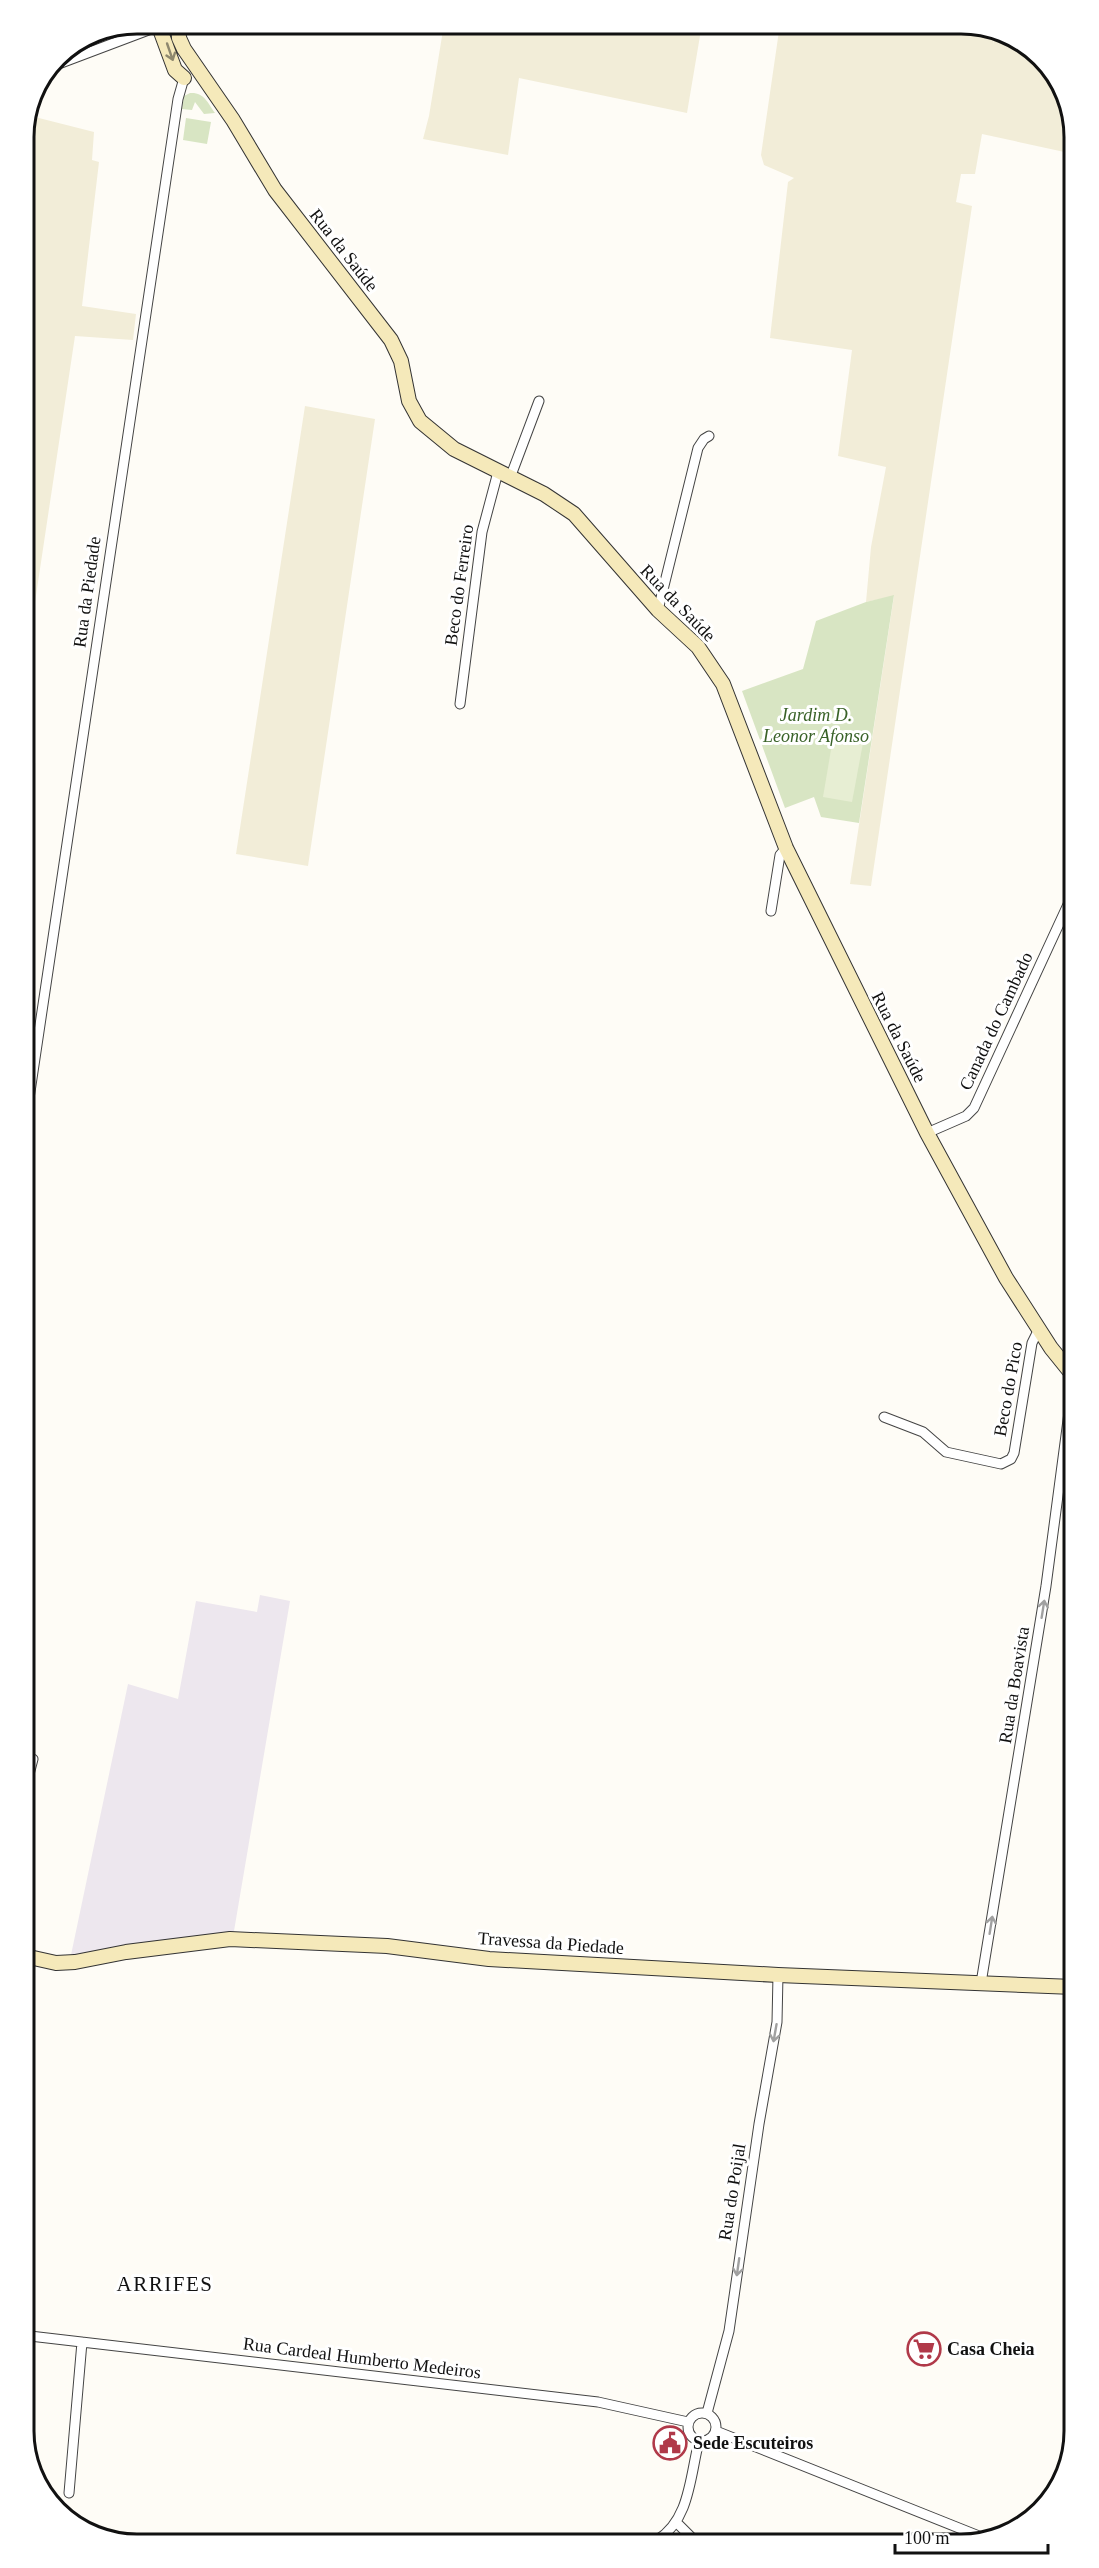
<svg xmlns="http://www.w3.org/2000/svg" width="1099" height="2568" font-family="Georgia,serif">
	<rect width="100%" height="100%" fill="#fefcf6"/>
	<path fill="#ede7ee" d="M260,1595L290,1601L234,1931L119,1946L71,1955L128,1684L178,1699L196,1601L257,1612Z"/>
	<path fill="#f2edd8" d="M444,24H702L687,113L519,78L508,155L423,139L429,116Z
		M780,24H969L994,34L993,45L995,34L1030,47L1069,101V153L982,134L975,174H961L956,202L972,206L871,886L850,884L894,596L866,602L871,547L886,467L838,456L852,350L770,338L788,182L794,178L764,165L761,155Z
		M31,116L94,132L92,160L99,162L82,306L136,314L133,340L75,336L26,662L24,130Z
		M305,406L375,419L308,866L236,854Z"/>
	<path fill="#d8e5c3" d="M190,93C204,92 208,103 215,113L204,114L195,102L192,110L182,109L184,96Z
		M186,118L211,122L207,144L183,140Z
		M894,595L859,823L821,817L814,797L785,808L742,691L803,669L816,621L866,602Z"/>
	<path fill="#e7eed3" d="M833,738L863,743L852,802L823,797Z"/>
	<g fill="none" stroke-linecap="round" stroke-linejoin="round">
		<defs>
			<path id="street" d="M53,66L159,26
				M510,478L539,401
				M658,610L698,448L704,439L709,436
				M460,704L482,532L498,472
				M771,911L780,855L786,848
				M27,1112L178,99L184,78
				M927,1133L966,1116L974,1108L1071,898
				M884,1417L923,1432L946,1452L1001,1464L1011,1459L1014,1453L1032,1343L1039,1329
				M28,1778L33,1759
				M981,1983L1046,1586L1072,1390
				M1069,2212L1074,2180
				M30,2336L598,2402L688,2422
				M688 2427a14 14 0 1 1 28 0a14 14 0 1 1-28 0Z
				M707,2413L729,2331L759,2124L777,2022L778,1975
				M716,2431L984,2538
				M69,2493L82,2342
				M677,2523L694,2540
				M657,2540C690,2520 690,2476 699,2441"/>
			<path id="secondary" d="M158,24L175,70L184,78
				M178,24L179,38L184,49L233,120L275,190L391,340L401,361L409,401L420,421L454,449L544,494L574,514L658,610L698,647L723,684L786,848L927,1133L1006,1278L1051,1348L1072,1374
				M29,1957L56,1963L75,1962L126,1952L230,1939L387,1946L489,1959L778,1975L1074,1987"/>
		</defs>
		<use href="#street" stroke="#444" stroke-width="11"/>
		<use href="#secondary" stroke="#333" stroke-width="16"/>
		<use href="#street" stroke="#fff" stroke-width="9"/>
		<use href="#secondary" stroke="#f5e9ba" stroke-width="14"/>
	</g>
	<defs><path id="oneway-shaft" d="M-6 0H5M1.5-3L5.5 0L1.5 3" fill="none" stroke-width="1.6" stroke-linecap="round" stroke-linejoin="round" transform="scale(1.5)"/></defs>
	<use stroke="#8e886e" href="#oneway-shaft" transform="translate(170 52) rotate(71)"/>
	<g stroke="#a0a0a0">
		<use href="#oneway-shaft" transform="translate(1043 1609) rotate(-81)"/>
		<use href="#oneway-shaft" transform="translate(991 1925) rotate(-81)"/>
		<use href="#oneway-shaft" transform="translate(775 2033) rotate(100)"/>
		<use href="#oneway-shaft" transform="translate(738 2267) rotate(98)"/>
	</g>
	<defs>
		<symbol id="supermarket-ring" viewBox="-11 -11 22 22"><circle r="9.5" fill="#fff" stroke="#b03949" stroke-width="1.5"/><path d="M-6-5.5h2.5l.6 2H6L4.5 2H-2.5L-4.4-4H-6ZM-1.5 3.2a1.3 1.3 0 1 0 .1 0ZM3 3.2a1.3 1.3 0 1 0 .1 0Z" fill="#b03949"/></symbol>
		<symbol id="civic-ring" viewBox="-11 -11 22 22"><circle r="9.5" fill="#fff" stroke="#b03949" stroke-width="1.5"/><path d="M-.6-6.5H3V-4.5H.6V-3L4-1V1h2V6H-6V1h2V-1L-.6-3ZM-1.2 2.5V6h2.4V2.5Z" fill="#b03949"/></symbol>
	</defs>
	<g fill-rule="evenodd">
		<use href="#supermarket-ring" x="905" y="2330" width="38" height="38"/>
		<use href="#civic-ring" x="651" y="2424" width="38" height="38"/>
	</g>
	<g text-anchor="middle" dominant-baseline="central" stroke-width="6" stroke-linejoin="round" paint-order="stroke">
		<g font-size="18" fill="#111" stroke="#fff">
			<text transform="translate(344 250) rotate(52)">Rua da Saúde</text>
			<text transform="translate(459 585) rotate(-82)">Beco do Ferreiro</text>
			<text transform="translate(87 592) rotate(-82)">Rua da Piedade</text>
			<text transform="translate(678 603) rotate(46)">Rua da Saúde</text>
			<text transform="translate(996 1021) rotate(-65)">Canada do Cambado</text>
			<text transform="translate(899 1037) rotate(63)">Rua da Saúde</text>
			<text transform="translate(1008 1389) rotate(-80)">Beco do Pico</text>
			<text transform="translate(1014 1685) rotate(-81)">Rua da Boavista</text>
			<text transform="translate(551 1943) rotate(4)">Travessa da Piedade</text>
			<text transform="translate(732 2192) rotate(-81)">Rua do Poijal</text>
			<text transform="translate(362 2358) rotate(7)">Rua Cardeal Humberto Medeiros</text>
		</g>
		<g font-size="18" font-style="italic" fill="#396228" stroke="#fff">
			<text x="816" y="715">Jardim D.<tspan x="816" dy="21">Leonor Afonso</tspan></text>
		</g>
		<g font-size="18" font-weight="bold" fill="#111" stroke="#fff" text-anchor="start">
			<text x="947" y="2349">Casa Cheia</text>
			<text x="693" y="2443">Sede Escuteiros</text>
		</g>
		<g font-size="21" letter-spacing="1.5" fill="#111" stroke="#fff">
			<text x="165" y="2284">ARRIFES</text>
		</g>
	</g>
	<path d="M0 0H1099V2568H0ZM137 34H961A103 103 0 0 1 1064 137V2431A103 103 0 0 1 961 2534H137A103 103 0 0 1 34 2431V137A103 103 0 0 1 137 34Z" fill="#fff" fill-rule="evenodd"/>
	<path fill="none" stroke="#111" stroke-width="3" d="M137 34H961A103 103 0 0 1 1064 137V2431A103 103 0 0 1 961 2534H137A103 103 0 0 1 34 2431V137A103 103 0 0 1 137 34Z"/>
	<path d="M895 2544v9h153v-9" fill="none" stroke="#111111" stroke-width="3"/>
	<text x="904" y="2544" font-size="18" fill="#111111" stroke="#ffffff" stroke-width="4.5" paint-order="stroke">100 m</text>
</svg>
